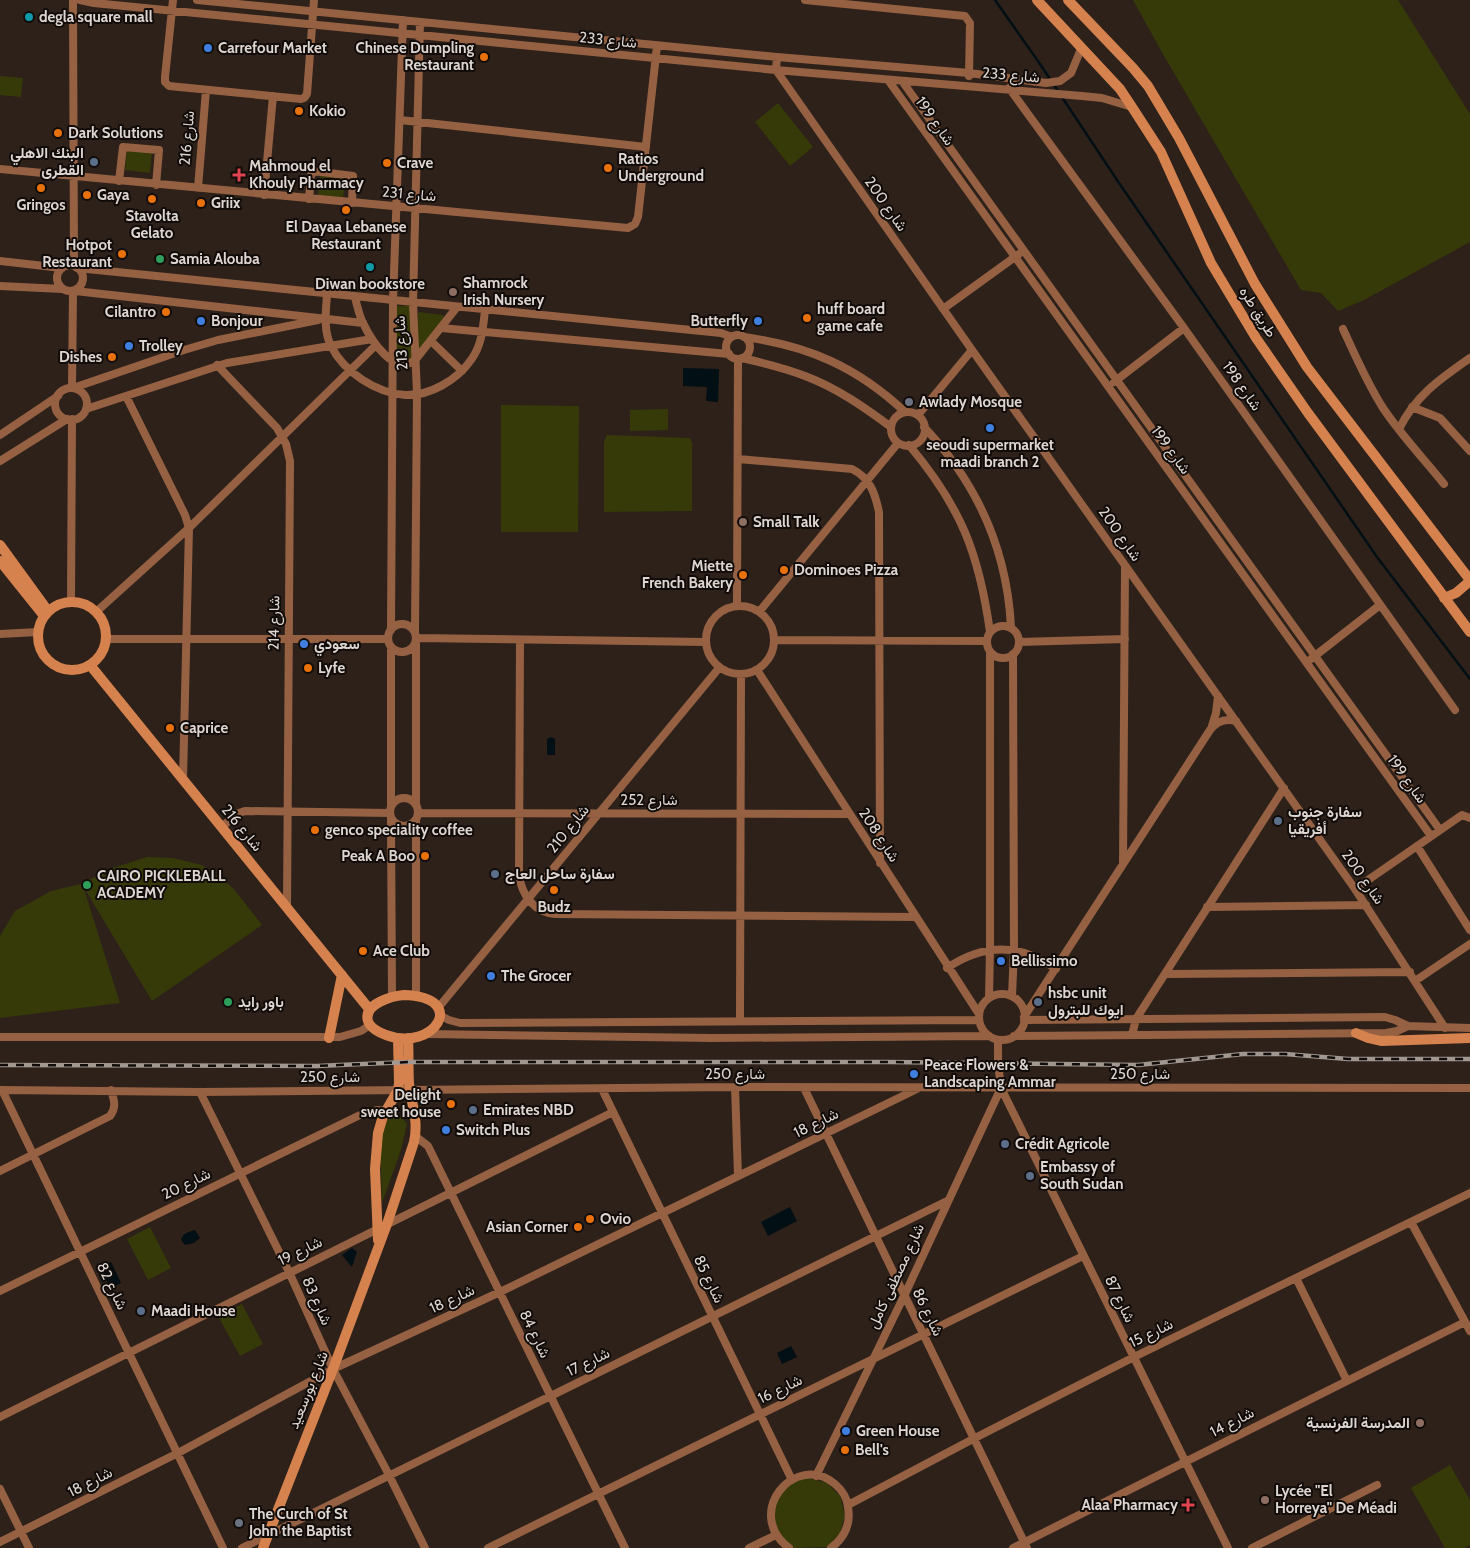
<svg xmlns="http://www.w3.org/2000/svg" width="1470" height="1548" font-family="Cabin,Vazirmatn,sans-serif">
	<rect width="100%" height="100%" fill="#2d211a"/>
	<path fill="#363a08" d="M1133,0H1398L1470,114V242L1364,300L1338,311L1321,293L1301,290L1164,56Z
		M0,76L23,78L21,97L0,95Z
		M778,103L813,147L790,166L755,122Z
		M127,149L152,152L150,173L125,170Z
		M320,175L345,178L343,199L318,197Z
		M396,306H410L413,359L404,362L394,359Z
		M418,312L443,315L444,317L418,352Z
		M501,405L579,406L578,532H501Z
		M668,409V430L630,431V410Z
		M607,435L690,438L692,443V511L604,512V442Z
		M147,857L173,858L202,865L233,888L262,925L152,1001L83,886L120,1003L0,1018V936L15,911L51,891L81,884L113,868Z
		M392,1115H400L407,1124L401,1150L382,1203L380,1143L384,1122Z
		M150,1227L171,1268L148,1280L127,1239Z
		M242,1304L263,1344L240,1356L218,1316Z
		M1450,1465L1470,1500V1545L1464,1548H1445L1411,1488Z
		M808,1478L827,1483L840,1496L845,1515L840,1533L827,1547L794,1548C790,1547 788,1545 785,1541C768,1525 769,1498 789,1484C794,1481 803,1480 808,1478Z"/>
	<path fill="#020f14" d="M683,368L719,369L718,402L706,401L707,387L683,386Z
		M551,737L555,739V755H547V739Z
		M790,1207L797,1221L768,1236L761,1222Z
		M195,1230L200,1238L194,1243L185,1245L181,1240C183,1233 188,1232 195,1230Z
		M352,1248L357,1252L352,1267L342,1255Z
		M111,1262L121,1283L110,1288L101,1267Z
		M791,1346L797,1357L782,1364L777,1353Z"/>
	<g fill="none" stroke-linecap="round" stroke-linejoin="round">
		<path stroke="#020f14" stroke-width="2.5" d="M995,0L1040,64L1119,183L1377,557L1470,679"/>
		<path stroke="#956142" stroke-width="8" d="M73,0L74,266
			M80,0L94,3L776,70L1082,96L1102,98L1132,107
			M173,0L165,77V82L169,86L301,99L304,98L307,94L314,0
			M197,0L777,57L969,73L1046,83L1060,81L1071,73L1081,49
			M805,0L965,16L970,23L969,76
			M777,57L776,70L972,350L1355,889L1445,1028
			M888,80L1431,836
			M902,81L1440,830
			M1009,88L1184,328L1455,710
			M400,120L646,147
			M0,169L628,228L635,224L638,217L657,46
			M119,181L123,147L159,150L156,185
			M198,188L206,90
			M264,195L273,96
			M309,199L311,175L314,171L353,176L352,203
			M0,261L62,268
			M57 278a13 13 0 1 1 26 0a13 13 0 1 1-26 0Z
			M77,268L721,333L732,337
			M0,286L62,289
			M75,291L363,323
			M327,294C326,311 323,330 331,346C344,372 376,393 405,395C430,396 457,380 471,360C482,345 483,328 485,310
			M355,297C357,306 359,315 363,323C371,340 395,378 416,359L457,307
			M943,309L1019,254
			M441,328L729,354
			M1343,329C1355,355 1367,383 1383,408C1401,435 1424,459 1444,484
			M726 347a12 12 0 1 1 24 0a12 12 0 1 1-24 0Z
			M744,337C809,346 857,367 905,412
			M431,341L462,371
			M742,358C764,363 785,368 805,376C837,388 864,407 891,427
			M217,365L277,428L286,444L290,461L287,908
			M1114,382L1184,328
			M72,388L73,291
			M73,388L184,350L218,340L318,320
			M55 404a16 16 0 1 1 32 0a16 16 0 1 1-32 0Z
			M126,396L185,515L189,528L183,779
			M1412,407L1440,418L1470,451
			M86,409L227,363L372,339
			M891 429a17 17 0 1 1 34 0a17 17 0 1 1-34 0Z
			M918,415L972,350
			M924,427C978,484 1007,549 1011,627
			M1399,429C1416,395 1440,379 1470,358
			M0,435L58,396
			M909,445C961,507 979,553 990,632
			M738,459L852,469C870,478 875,493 879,512L880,863
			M0,461L67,419
			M71,602L72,419
			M706 640a34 34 0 1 1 68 0a34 34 0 1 1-68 0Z
			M737,606L738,359
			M96,612L189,528L376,345
			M759,612L898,443
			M388 638a14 14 0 1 1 28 0a14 14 0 1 1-28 0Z
			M987 642a16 16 0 1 1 32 0a16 16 0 1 1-32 0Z
			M391,630L393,301L403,20
			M415,632L417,393L413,303L420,22
			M0,634L38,632
			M417,638L705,642
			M106,639H388
			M520,640L519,875C522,896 534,912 555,914L915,917
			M774,640L986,641
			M1019,642L1125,639
			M416,643V804
			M1311,659L1380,605
			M757,670L979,1014
			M1212,726L1216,713L1218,696
			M390 812a14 14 0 1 1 28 0a14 14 0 1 1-28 0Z
			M391,807V647
			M418,813L849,814
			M391,817L392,997
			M416,820V996
			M222,827L236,814L245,811L390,813
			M1417,846L1470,930
			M1123,864L1125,566
			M1355,889L1462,815L1470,818
			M1207,907L1366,905
			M947,968C984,943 1020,943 1056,969
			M1165,974L1410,972
			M1415,981L1470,944
			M979 1017a23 23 0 1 1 46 0a23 23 0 1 1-46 0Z
			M1012,996L1014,950L1013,654
			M989,998L990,949V652
			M438,1008L719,668
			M441,1016L449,1020L460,1023L979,1020
			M1024,1017L1210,730C1217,721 1225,718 1236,721
			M740,1020L741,675
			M1024,1020L1385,1017L1395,1020L1408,1026L1470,1028
			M426,1034L712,1038L989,1036
			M1132,1035L1136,1019L1284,788
			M1014,1036L1386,1033L1397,1031L1408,1026
			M0,1037H340L361,1031L370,1025
			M998,1040V1063L1001,1088L1228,1548
			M735,1087L738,1176
			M804,1088L1027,1548
			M602,1089L792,1480
			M0,1090L200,1092L735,1087L1470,1088
			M2,1090L223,1548
			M200,1092L289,1272L333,1369L389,1475L425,1548
			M415,1136L428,1146L625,1548
			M0,1171L110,1116C117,1107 114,1100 111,1090
			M1411,1222L1470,1331
			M1296,1278L1347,1381
			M0,1291L360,1115L377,1110L386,1111
			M0,1417L613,1112
			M816,1476L905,1294L1001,1088
			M0,1489L29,1548
			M848,1505L975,1438L1134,1357L1470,1193
			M0,1542L178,1453L333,1369L500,1292L917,1089
			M242,1548L947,1201
			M488,1548L1083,1256
			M749,1548L776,1535
			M789,1548C743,1513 795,1451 835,1484C842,1490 847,1498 848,1507C851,1524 844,1538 831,1548
			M1013,1548L1465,1322
			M1252,1548L1377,1485"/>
		<path stroke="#d6824e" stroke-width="10" d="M1037,0L1120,89L1132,107L1161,152L1211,263L1256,338L1308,413L1470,632
			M1068,0L1133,68L1148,86L1179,138L1255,284L1307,367L1470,580
			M0,545L48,611
			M0,561L44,616
			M1444,598L1456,593L1470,581
			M38 636a34 34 0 1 1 68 0a34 34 0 1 1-68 0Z
			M90,665L370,1010
			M404,995C470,997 434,1053 386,1035C380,1033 370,1028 368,1021C363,1004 392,996 404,995Z
			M1356,1033L1368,1038L1381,1041L1470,1038
			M329,1038L342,975
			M378,1240L375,1169L378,1133L383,1116L398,1090L399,1083L398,1038
			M263,1548L333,1369L387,1224L414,1142C419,1120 411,1104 409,1083C408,1068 409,1053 408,1038"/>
		<defs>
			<path id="rail" d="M0,1065L317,1066L409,1062H889L1138,1065L1243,1054H1285L1348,1059H1470"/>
		</defs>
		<use href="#rail" stroke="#a19892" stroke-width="4.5"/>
		<use href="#rail" stroke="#110c09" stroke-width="2.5" stroke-dasharray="8" stroke-linecap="butt"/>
	</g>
	<g fill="#0f9aa8" stroke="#110c09" stroke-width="2">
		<circle cx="29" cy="17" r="5"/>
		<circle cx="370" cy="267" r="5"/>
	</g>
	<g fill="#3f7fe0" stroke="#110c09" stroke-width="2">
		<circle cx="208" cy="48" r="5"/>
		<circle cx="201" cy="321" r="5"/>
		<circle cx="758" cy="321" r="5"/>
		<circle cx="129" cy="346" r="5"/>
		<circle cx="990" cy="428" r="5"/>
		<circle cx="304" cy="644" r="5"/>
		<circle cx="1001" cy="961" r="5"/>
		<circle cx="491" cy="976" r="5"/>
		<circle cx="914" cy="1074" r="5"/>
		<circle cx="446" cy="1130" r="5"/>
		<circle cx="846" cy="1431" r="5"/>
	</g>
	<g fill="#e8710a" stroke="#110c09" stroke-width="2">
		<circle cx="484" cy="57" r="5"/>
		<circle cx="299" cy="111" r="5"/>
		<circle cx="58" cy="133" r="5"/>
		<circle cx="387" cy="163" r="5"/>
		<circle cx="608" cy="168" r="5"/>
		<circle cx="41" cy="188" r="5"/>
		<circle cx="87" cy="195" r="5"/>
		<circle cx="152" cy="199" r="5"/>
		<circle cx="201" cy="203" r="5"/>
		<circle cx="346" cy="210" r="5"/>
		<circle cx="122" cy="254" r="5"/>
		<circle cx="166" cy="312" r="5"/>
		<circle cx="807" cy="318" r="5"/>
		<circle cx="112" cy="357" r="5"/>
		<circle cx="784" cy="570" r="5"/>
		<circle cx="743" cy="575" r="5"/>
		<circle cx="308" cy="668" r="5"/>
		<circle cx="170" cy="728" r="5"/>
		<circle cx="315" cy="830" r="5"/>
		<circle cx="425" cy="856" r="5"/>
		<circle cx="554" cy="890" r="5"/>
		<circle cx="363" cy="951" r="5"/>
		<circle cx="451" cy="1104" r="5"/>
		<circle cx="590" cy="1219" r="5"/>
		<circle cx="578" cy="1227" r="5"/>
		<circle cx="845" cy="1450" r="5"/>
	</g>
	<g fill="#5c6f8a" stroke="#110c09" stroke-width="2">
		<circle cx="94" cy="162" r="5"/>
		<circle cx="1278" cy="821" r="5"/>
		<circle cx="495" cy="874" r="5"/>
		<circle cx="1038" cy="1002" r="5"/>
		<circle cx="473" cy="1110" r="5"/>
		<circle cx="1005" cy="1144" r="5"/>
		<circle cx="1030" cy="1176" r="5"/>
		<circle cx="141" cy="1311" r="5"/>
	</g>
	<g fill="#e0444e" stroke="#110c09" stroke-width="2">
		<path d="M236.5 167.5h5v5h5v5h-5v5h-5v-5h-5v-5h5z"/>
		<path d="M1185.5 1497.5h5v5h5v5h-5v5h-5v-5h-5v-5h5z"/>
	</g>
	<g fill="#2e9e5b" stroke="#110c09" stroke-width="2">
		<circle cx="160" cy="259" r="5"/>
		<circle cx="87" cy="885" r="5"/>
		<circle cx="228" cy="1002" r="5"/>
	</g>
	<g fill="#8d6e63" stroke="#110c09" stroke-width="2">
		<circle cx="453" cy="292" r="5"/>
		<circle cx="743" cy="522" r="5"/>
		<circle cx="1420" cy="1423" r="5"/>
		<circle cx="1265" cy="1500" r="5"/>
	</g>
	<g fill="#6b7280" stroke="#110c09" stroke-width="2">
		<circle cx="909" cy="402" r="5"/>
		<circle cx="239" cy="1523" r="5"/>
	</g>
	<g text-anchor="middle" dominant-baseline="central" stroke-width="4" stroke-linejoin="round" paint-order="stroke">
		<g font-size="15" font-weight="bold" fill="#ddd5d0" stroke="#110c09" text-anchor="start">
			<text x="39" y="17">degla square mall</text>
			<text x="218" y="48">Carrefour Market</text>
			<text x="474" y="48" text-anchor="end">Chinese Dumpling<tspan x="474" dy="17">Restaurant</tspan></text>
			<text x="309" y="111">Kokio</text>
			<text x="68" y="133">Dark Solutions</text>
			<text x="84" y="153" text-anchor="end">البنك الاهلي<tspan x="84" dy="17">القطرى</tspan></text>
			<text x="618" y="159">Ratios<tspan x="618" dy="17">Underground</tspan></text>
			<text x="397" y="163">Crave</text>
			<text x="249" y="166">Mahmoud el<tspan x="249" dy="17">Khouly Pharmacy</tspan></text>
			<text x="97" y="195">Gaya</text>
			<text x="211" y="203">Griix</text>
			<text x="41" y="205" text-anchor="middle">Gringos</text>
			<text x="152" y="216" text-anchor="middle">Stavolta<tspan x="152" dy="17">Gelato</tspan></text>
			<text x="346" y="227" text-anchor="middle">El Dayaa Lebanese<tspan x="346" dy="17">Restaurant</tspan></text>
			<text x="112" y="245" text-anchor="end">Hotpot<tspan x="112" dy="17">Restaurant</tspan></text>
			<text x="170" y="259">Samia Alouba</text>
			<text x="463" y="283">Shamrock<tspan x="463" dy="17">Irish Nursery</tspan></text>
			<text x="370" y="284" text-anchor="middle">Diwan bookstore</text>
			<text x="817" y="309">huff board<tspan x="817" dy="17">game cafe</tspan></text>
			<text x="156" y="312" text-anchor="end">Cilantro</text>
			<text x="211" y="321">Bonjour</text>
			<text x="748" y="321" text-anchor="end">Butterfly</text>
			<text x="139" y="346">Trolley</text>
			<text x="102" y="357" text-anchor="end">Dishes</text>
			<text x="919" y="402">Awlady Mosque</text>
			<text x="990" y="445" text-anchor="middle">seoudi supermarket<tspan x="990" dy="17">maadi branch 2</tspan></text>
			<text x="753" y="522">Small Talk</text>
			<text x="733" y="566" text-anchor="end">Miette<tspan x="733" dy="17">French Bakery</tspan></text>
			<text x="794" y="570">Dominoes Pizza</text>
			<text x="314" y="644">سعودي</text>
			<text x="318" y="668">Lyfe</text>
			<text x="180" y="728">Caprice</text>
			<text x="1288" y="812">سفارة جنوب<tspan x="1288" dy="17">أفريقيا</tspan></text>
			<text x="325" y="830">genco speciality coffee</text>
			<text x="415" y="856" text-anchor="end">Peak A Boo</text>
			<text x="505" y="874">سفارة ساحل العاج</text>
			<text x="97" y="876">CAIRO PICKLEBALL<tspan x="97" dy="17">ACADEMY</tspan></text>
			<text x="554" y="907" text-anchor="middle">Budz</text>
			<text x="373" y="951">Ace Club</text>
			<text x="1011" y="961">Bellissimo</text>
			<text x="501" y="976">The Grocer</text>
			<text x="1048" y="993">hsbc unit<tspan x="1048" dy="17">ايوك للبترول</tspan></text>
			<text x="238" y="1002">باور رايد</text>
			<text x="924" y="1065">Peace Flowers &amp;<tspan x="924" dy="17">Landscaping Ammar</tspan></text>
			<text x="441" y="1095" text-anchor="end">Delight<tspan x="441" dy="17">sweet house</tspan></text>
			<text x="483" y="1110">Emirates NBD</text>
			<text x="456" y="1130">Switch Plus</text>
			<text x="1015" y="1144">Crédit Agricole</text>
			<text x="1040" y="1167">Embassy of<tspan x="1040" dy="17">South Sudan</tspan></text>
			<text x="600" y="1219">Ovio</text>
			<text x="568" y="1227" text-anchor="end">Asian Corner</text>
			<text x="151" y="1311">Maadi House</text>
			<text x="1410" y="1423" text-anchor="end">المدرسة الفرنسية</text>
			<text x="856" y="1431">Green House</text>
			<text x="855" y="1450">Bell's</text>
			<text x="1275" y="1491">Lycée "El<tspan x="1275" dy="17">Horreya" De Méadi</tspan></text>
			<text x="1178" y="1505" text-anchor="end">Alaa Pharmacy</text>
			<text x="249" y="1514">The Curch of St<tspan x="249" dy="17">John the Baptist</tspan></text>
		</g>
		<g font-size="15" fill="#ddd5d0" stroke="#110c09">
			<text transform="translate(608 40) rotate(6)">شارع 233</text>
			<text transform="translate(1011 75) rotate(5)">شارع 233</text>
			<text transform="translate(935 121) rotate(55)">شارع 199</text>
			<text transform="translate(187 138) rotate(-85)">شارع 216</text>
			<text transform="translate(409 194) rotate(5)">شارع 231</text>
			<text transform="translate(886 204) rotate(55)">شارع 200</text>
			<text transform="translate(1258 312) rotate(58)">طريق طره</text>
			<text transform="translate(401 343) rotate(-93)">شارع 213</text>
			<text transform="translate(1242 386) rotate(55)">شارع 198</text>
			<text transform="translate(1171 450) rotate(54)">شارع 199</text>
			<text transform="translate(1120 534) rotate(55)">شارع 200</text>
			<text transform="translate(274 623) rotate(-89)">شارع 214</text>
			<text transform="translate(1407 779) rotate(54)">شارع 199</text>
			<text x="649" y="800">شارع 252</text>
			<text transform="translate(242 828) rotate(51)">شارع 216</text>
			<text transform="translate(568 829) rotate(-51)">شارع 210</text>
			<text transform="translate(879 835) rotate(57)">شارع 208</text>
			<text transform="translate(1363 877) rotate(55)">شارع 200</text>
			<text x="735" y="1074">شارع 250</text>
			<text x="1140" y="1074">شارع 250</text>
			<text x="330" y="1077">شارع 250</text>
			<text transform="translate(816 1123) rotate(-26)">شارع 18</text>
			<text transform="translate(186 1184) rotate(-26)">شارع 20</text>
			<text transform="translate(300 1251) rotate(-26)">شارع 19</text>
			<text transform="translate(896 1276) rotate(-65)">شارع مصطفى كامل</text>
			<text transform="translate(709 1279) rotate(64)">شارع 85</text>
			<text transform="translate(112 1286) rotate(64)">شارع 82</text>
			<text transform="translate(452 1299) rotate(-25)">شارع 18</text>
			<text transform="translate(1120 1299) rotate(64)">شارع 87</text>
			<text transform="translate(317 1301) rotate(66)">شارع 83</text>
			<text transform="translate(928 1312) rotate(64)">شارع 86</text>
			<text transform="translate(1151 1333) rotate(-26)">شارع 15</text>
			<text transform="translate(535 1334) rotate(64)">شارع 84</text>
			<text transform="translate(588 1362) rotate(-26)">شارع 17</text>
			<text transform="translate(780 1389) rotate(-26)">شارع 16</text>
			<text transform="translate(308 1390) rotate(-68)">شارع بورسعيد</text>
			<text transform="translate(1232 1422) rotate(-27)">شارع 14</text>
			<text transform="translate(90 1482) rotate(-27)">شارع 18</text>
		</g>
	</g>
</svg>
